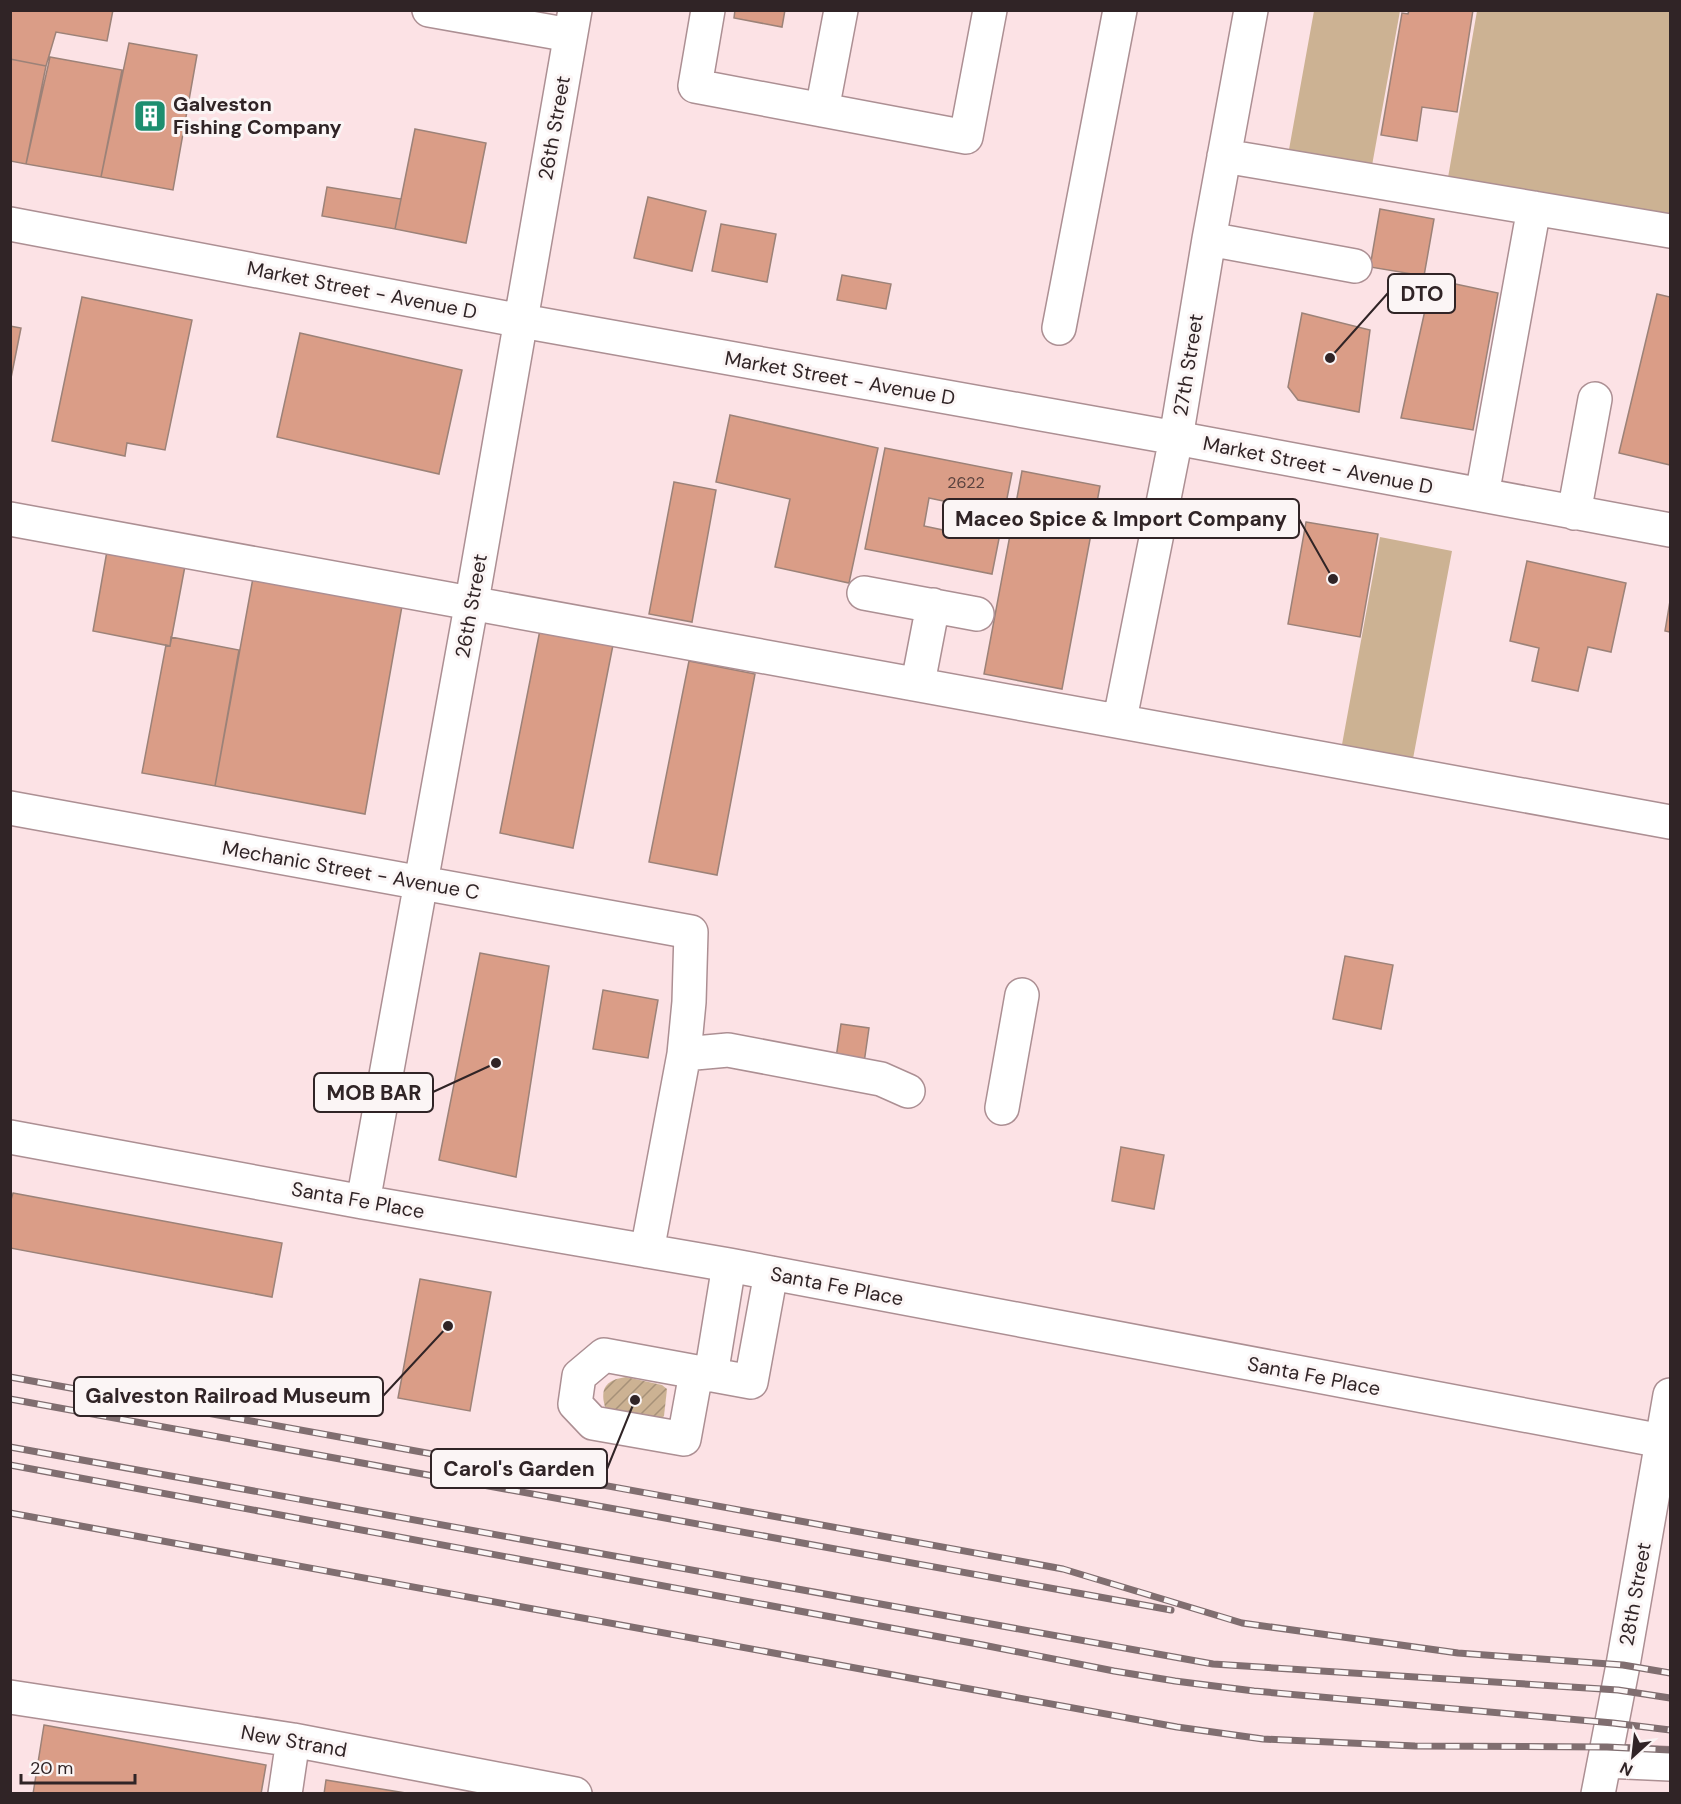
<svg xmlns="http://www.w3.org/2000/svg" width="1681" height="1804" font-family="'DM Sans',sans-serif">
	<defs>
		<pattern id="garden-furrows" width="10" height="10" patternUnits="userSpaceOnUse" patternTransform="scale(1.5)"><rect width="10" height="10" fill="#ccb293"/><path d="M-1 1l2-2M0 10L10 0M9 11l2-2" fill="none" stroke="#a69178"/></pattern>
	</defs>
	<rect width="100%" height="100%" fill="#fce2e5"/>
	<path fill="#ccb293" d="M1314,11H1400L1371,171L1288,155Z
		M1477,11H1670V227L1446,189Z
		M1380,537L1452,551L1412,764L1341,750Z"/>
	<path fill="url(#garden-furrows)" d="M626,1377L662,1385L667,1389L664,1416L657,1424L606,1410C599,1389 605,1380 626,1377Z"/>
	<path fill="#da9d87" stroke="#9c8278" stroke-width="1.5" fill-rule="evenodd" d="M10,10H113L107,41L56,32L46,66L10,59Z
		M735,10H785L782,27L734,18Z
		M1409,10H1473L1457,112L1422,107L1417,141L1381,135L1402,13L1408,14Z
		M129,43L197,55L173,190L101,177Z
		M50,57L122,70L101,177L26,164Z
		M10,59L46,66L26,164L10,161Z
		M415,129L486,143L466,243L395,229Z
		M327,187L401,199L395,229L322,216Z
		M648,197L706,211L692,271L634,258Z
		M1380,209L1434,219L1424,276L1370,267Z
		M721,224L776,234L767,282L712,271Z
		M842,275L891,284L886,309L837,300Z
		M1432,279L1498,293L1473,430L1401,418Z
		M1657,294L1670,297V465L1619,453Z
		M82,297L192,320L165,450L127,443L125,456L52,441Z
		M1302,313L1370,330L1359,412L1298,400L1288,387Z
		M10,326L21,328L10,383Z
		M300,333L462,370L439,474L277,437Z
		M730,415L878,448L849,583L775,567L790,499L716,482Z
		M885,448L1012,473L992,574L865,549ZM929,498L953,503L948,531L924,526Z
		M1022,471L1100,486L1062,689L984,674Z
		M674,482L716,490L692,622L649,614Z
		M1306,522L1378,534L1360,637L1288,624Z
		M107,551L185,566L170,646L93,631Z
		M1527,561L1626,583L1611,652L1588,647L1578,691L1532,681L1539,648L1510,641Z
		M253,578L402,606L365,814L215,786Z
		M1670,601V632L1665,631Z
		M540,630L613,645L573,848L500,833Z
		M171,637L239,650L215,786L142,773L166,645L170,646Z
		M689,661L755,674L717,875L649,862Z
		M480,953L549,966L516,1177L439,1160Z
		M1345,956L1393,965L1381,1029L1333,1019Z
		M603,990L658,1000L648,1058L593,1049Z
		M841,1024L869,1028L864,1063L836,1058Z
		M1121,1147L1164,1155L1154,1209L1112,1201Z
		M13,1193L282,1243L272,1297L10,1248V1203Z
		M420,1279L491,1292L470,1411L398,1398Z
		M44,1725L266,1765L261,1794H33Z
		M326,1780L412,1794H324Z"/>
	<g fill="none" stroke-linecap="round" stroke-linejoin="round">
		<defs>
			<path id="minor" d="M429,10L570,35
				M708,10L695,86L966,137L990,10
				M822,110L841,10
				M1224,156L1670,231
				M10,224L522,321L1176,438L1670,530
				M1209,239L1355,266
				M1059,328L1120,10
				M1482,495L1534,208
				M1574,513L1595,399
				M10,519C565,616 1118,719 1670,822
				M864,593L977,614
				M918,683L933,605
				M1120,719L1176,438L1209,239L1251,10
				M10,808L691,932L689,1002L684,1054L647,1251
				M684,1054L728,1050L881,1079L908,1091
				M1002,1108L1022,995
				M10,1137L363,1202L729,1265L1662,1441
				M363,1202L472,601L575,10
				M696,1373L684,1439L593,1423L575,1404L579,1376L604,1355L751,1382L771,1273
				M711,1375L729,1265
				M10,1697L293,1740L575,1794
				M1605,1761L1670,1764
				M285,1794L293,1740
				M1598,1794L1623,1665L1670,1395"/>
		</defs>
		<use href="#minor" stroke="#ac8f93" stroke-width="36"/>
		<use href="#minor" stroke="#fff" stroke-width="33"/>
		<defs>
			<path id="rail" d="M10,1377L1063,1569L1242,1623L1458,1653L1623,1665L1670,1673
				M10,1399L1171,1610
				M10,1447L1213,1664L1618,1690L1670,1698
				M10,1465L983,1645L1114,1671L1175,1681L1254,1691L1613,1723L1670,1730
				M10,1513L1177,1727L1263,1739L1415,1746L1607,1747L1670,1750"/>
		</defs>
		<use href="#rail" stroke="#806e70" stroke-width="7"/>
		<use href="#rail" stroke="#fbf5f5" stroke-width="4.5" stroke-dasharray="14" stroke-linecap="butt"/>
	</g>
	<defs>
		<symbol id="building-square" viewBox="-11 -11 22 22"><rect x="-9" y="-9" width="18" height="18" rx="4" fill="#1e8e6f" stroke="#fbf5f5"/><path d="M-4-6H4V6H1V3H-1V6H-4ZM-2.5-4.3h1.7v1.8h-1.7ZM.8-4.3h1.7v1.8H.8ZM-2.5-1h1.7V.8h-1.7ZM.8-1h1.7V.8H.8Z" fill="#fff"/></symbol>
	</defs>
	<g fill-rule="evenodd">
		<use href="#building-square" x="131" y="97" width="38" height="38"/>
	</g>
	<g text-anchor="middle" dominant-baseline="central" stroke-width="6" stroke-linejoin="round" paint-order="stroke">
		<g font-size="16" fill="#5a423e">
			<text x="966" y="482">2622</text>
		</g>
		<g font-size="20" font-weight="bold" fill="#302426" stroke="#fbf5f5" text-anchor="start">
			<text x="173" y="104">Galveston<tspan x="173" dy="23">Fishing Company</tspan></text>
		</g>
		<g font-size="20" fill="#302426" stroke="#fbf5f5">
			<text transform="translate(554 128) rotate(-80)">26th Street</text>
			<text transform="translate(362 290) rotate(11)">Market Street - Avenue D</text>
			<text transform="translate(1188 365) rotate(-81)">27th Street</text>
			<text transform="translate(840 378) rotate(10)">Market Street - Avenue D</text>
			<text transform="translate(1318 465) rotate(11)">Market Street - Avenue D</text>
			<text transform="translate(471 606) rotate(-80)">26th Street</text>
			<text transform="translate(351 870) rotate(10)">Mechanic Street - Avenue C</text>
			<text transform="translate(358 1200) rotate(10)">Santa Fe Place</text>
			<text transform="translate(837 1286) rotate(11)">Santa Fe Place</text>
			<text transform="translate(1314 1376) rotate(11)">Santa Fe Place</text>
			<text transform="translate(1635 1594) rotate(-80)">28th Street</text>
			<text transform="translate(294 1741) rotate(10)">New Strand</text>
		</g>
	</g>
	<path fill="none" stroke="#302426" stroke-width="2" d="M1330 358L1388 293M1333 579L1299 519M496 1063L433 1092M448 1326L383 1396M635 1400L607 1469"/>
	<g fill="#302426" stroke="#fbf5f5" stroke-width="2">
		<circle cx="1330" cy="358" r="6"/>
		<circle cx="1333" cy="579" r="6"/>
		<circle cx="496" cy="1063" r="6"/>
		<circle cx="448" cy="1326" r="6"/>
		<circle cx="635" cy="1400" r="6"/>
	</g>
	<g fill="#fbf5f5" stroke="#302426" stroke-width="2">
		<rect x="1388" y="274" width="67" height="39" rx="6"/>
		<rect x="943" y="499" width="356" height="39" rx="6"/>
		<rect x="314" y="1073" width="119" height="39" rx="6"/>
		<rect x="74" y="1377" width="309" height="39" rx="6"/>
		<rect x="431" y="1449" width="176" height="39" rx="6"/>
	</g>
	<g font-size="21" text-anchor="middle" font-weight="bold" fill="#302426">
		<text x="1422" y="301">DTO</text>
		<text x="1121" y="526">Maceo Spice &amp; Import Company</text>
		<text x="374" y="1100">MOB BAR</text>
		<text x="228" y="1403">Galveston Railroad Museum</text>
		<text x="519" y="1476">Carol's Garden</text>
	</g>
	<rect width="1681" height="1804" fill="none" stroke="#302426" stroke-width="24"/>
	<g transform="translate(1633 1756) rotate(207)" stroke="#fbf5f5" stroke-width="4.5" paint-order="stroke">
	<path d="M0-4.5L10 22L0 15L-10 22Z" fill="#302426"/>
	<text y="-9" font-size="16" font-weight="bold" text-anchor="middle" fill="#302426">N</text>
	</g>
	<path d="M21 1774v9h114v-9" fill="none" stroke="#302426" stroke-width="3"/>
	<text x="30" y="1774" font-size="18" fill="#302426" stroke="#fbf5f5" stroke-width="4.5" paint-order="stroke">20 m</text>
</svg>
